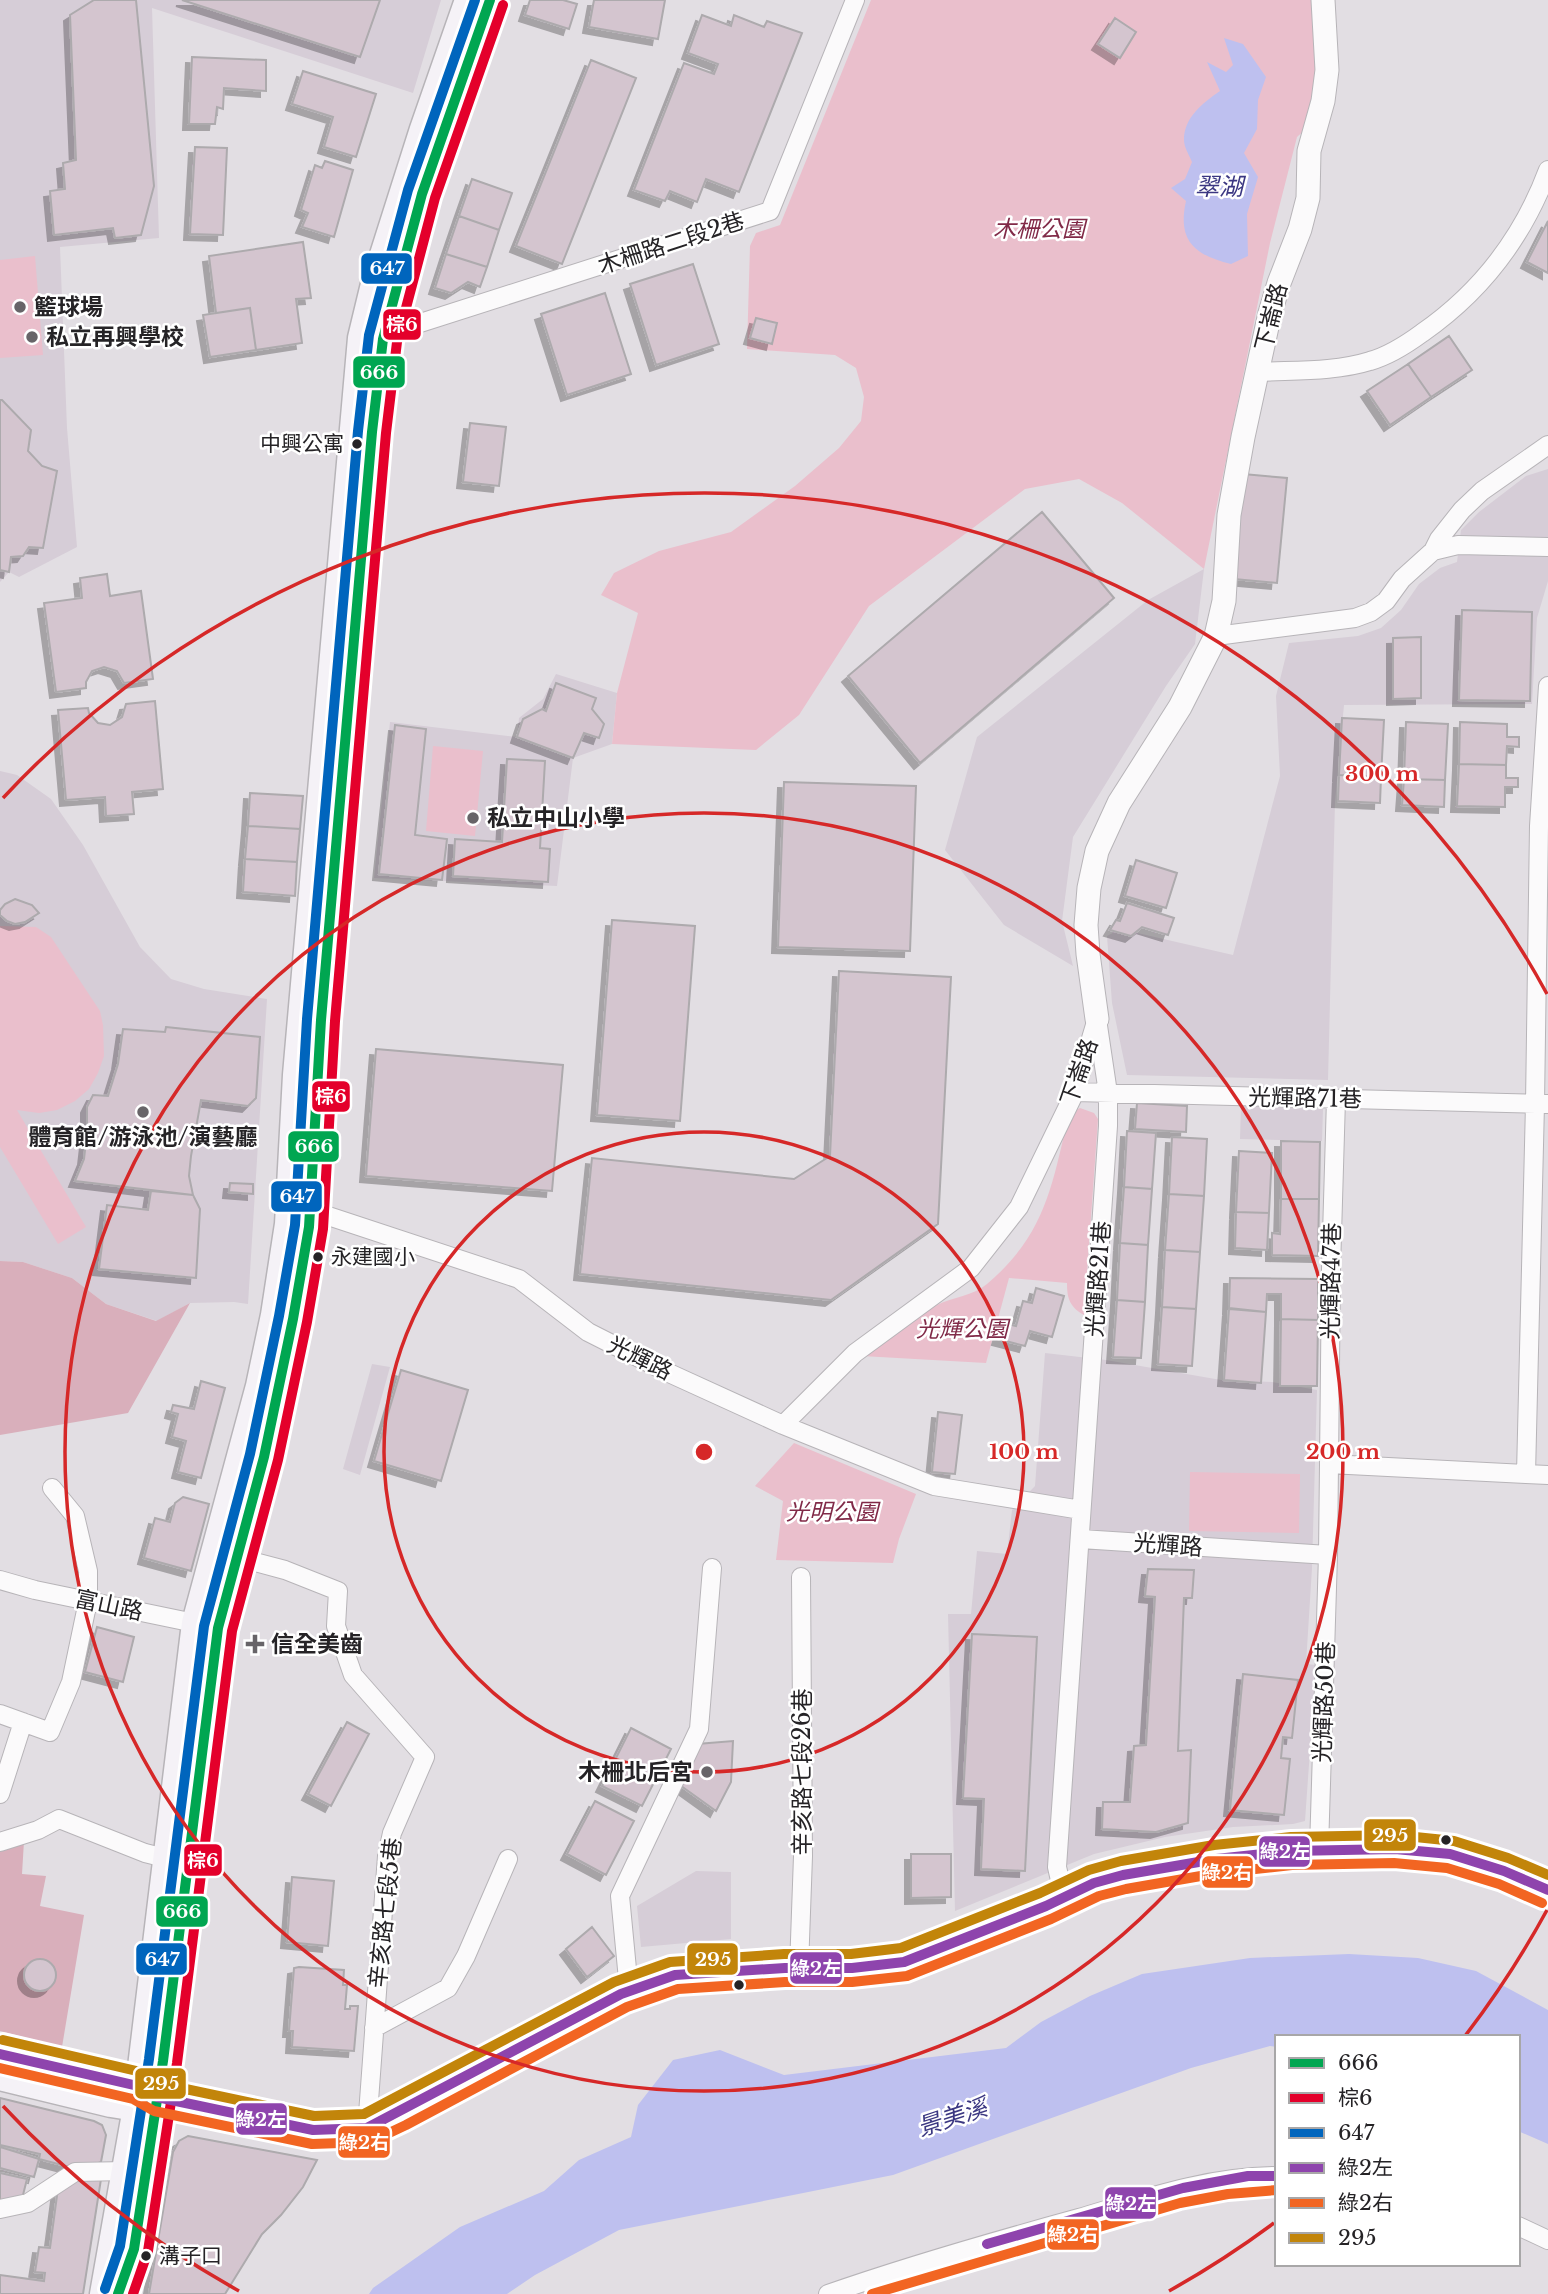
<svg xmlns="http://www.w3.org/2000/svg" width="1548" height="2294" font-family="'Libre Baskerville','Noto Sans TC',serif">
	<defs>
		<filter id="shadow"><feDropShadow dx="-6" dy="6" stdDeviation="0" flood-color="#0004"/></filter>
	</defs>
	<rect width="100%" height="100%" fill="#e2dee3"/>
	<path fill="#d6cdd7" d="M0,0H441L413,93L152,8L159,238L60,247L67,428L77,547L19,577L9,572L0,582Z
		M1548,469V581L1537,618L1532,704L1344,705L1335,802L1328,1080L1127,1075L1112,1003L1107,936L1120,929L1233,955L1280,776L1276,696L1289,643L1358,636L1381,628L1401,610L1419,584L1440,568L1457,562L1461,530L1479,512L1526,476Z
		M1204,569L1195,644L1166,686L1073,837L1062,921L1073,966L1004,925L945,850L977,737L1148,600Z
		M556,674L617,693L612,744L573,758L557,886L374,878L390,722L517,737L519,718L543,699Z
		M0,771L17,775L51,799L83,845L140,947L171,979L204,989L267,999L248,1304L234,1302L190,1303L157,1321L106,1304L72,1278L23,1262L0,1261Z
		M1241,1106L1323,1109L1322,1141L1240,1139Z
		M1045,1353L1106,1360L1221,1380L1272,1382L1317,1390L1312,1568L1306,1664L1316,1665L1305,1821L1293,1824L1233,1827L1165,1837L1094,1854L955,1911L948,1614H971L977,1551L1007,1554L1012,1510L1035,1486Z
		M372,1364L390,1367L360,1475L343,1469Z
		M696,1871L731,1872V1939L641,1947L637,1906Z"/>
	<path fill="#eabfcc" d="M871,0H1320L1329,35L1309,126L1297,137L1270,243L1204,569L1122,503L1079,479L1025,489L869,606L799,715L756,750L612,744L617,693L638,613L601,595L614,573L659,551L731,532L795,486L839,448L861,421L864,397L856,368L835,355L747,349L750,246L756,233L780,225Z
		M35,256L43,355L0,358V260Z
		M433,746L483,751L475,836L426,831Z
		M0,926L36,927L51,937L100,1011L103,1025L104,1056L98,1073L89,1089L75,1101L57,1110L39,1113L17,1110L86,1227L58,1244L0,1147Z
		M1080,1108L1094,1113L1098,1119L1084,1315C1070,1307 1067,1299 1067,1283L1009,1278L986,1363L862,1356C886,1339 911,1319 937,1305C953,1297 973,1296 987,1284C1046,1234 1052,1185 1069,1114Z
		M794,1443L916,1494L899,1539L893,1563L776,1560L783,1501L755,1486Z
		M1190,1472L1300,1474L1299,1533L1189,1531Z"/>
	<path fill="#d9afbb" d="M0,1261L23,1262L72,1278L106,1304L156,1321L190,1303L128,1413L0,1435Z
		M24,1841L22,1874L46,1876L40,1906L84,1915L62,2047L0,2031V1850Z"/>
	<path fill="#bec0ef" d="M1224,38L1243,44L1266,77L1258,100L1257,129L1244,153L1258,177L1247,214L1248,256L1231,264C1195,255 1177,241 1186,201L1171,188L1185,179L1192,162C1189,155 1184,147 1184,140C1184,117 1203,103 1220,91L1207,62L1226,72L1233,65Z
		M1349,1954L1418,1958L1476,1971L1548,2010V2144L1518,2131V2037H1277V2047L1270,2046L1191,2068L893,2175L619,2230L535,2275L507,2294H369L373,2288L460,2227L544,2191L579,2160L631,2137L638,2105L673,2060L720,2050L784,2075L1006,2048L1041,2022L1090,1996L1142,1974L1250,1958Z"/>
	<path fill="#d4c5cf" stroke="#adaaad" stroke-width="2" filter="url(#shadow)" d="M94,0H136L154,186L141,235L115,238L113,228L54,235L50,191L65,189L63,163L76,160L70,15Z
		M182,0H380L360,57Z
		M530,0H563L577,4L569,29L525,15Z
		M594,0H665L658,39L589,27Z
		M702,15L731,26L734,15L764,27L767,21L802,33L739,192L706,179L697,202L670,191L665,201L634,190L684,63L714,74L718,64L688,53Z
		M1115,18L1136,32L1120,58L1098,44Z
		M192,57L266,60V91L224,88L223,109L217,107L215,124H189Z
		M591,60L636,78L562,264L516,246Z
		M303,71L376,94L356,157L324,147L333,117L292,104Z
		M195,147L227,148L223,235L190,234Z
		M325,161L353,170L334,237L302,227L308,213L301,210L315,165L322,168Z
		M472,179L512,193L499,230L459,216Z
		M459,216L499,230L487,267L446,254Z
		M1548,221V273L1527,262Z
		M303,242L311,298L296,299L302,343L256,350L250,308L216,313L209,256Z
		M446,254L487,267L480,287L468,282L451,293L435,288Z
		M693,264L719,344L656,365L630,284Z
		M605,293L631,374L567,395L541,314Z
		M250,308L256,350L210,357L203,315Z
		M756,318L777,323L772,344L750,338Z
		M1449,336L1472,370L1431,397L1408,364Z
		M1408,364L1431,397L1390,425L1367,391Z
		M0,400H2L31,430L28,451L42,466L57,471L43,548L29,547L23,556L11,557L9,572L0,570Z
		M470,423L506,427L499,486L463,482Z
		M1243,474L1287,478L1277,583L1234,579Z
		M1042,512L1114,598L920,763L848,676Z
		M107,574L110,596L141,591L153,679L124,683L117,671L104,667L92,671L86,682V688L56,692L44,603L82,598L80,578Z
		M1462,610L1532,612L1530,701L1459,700Z
		M1421,637V698L1393,699V638Z
		M556,683L596,698L592,709L604,724L599,738L584,733L573,758L517,737L523,719L542,709L546,711Z
		M155,701L163,789L132,792L134,814L106,816L105,797L66,800L58,710L88,708L89,713L98,723L110,725L122,717L126,704Z
		M1342,718L1384,720L1381,777L1339,775Z
		M1406,722L1448,724L1445,780L1404,779Z
		M1460,722L1507,724V737H1519V747L1507,746L1506,765L1459,764Z
		M395,725L426,729L415,835L447,839L442,880L379,874Z
		M507,759L545,761L540,848L550,849L548,882L453,876L455,839L502,842Z
		M1459,764L1506,765V778H1518V787H1505V807L1457,806Z
		M1339,775L1381,777L1380,803L1338,801Z
		M1404,779L1445,780L1444,807L1402,805Z
		M784,782L916,786L910,951L778,947Z
		M250,793L303,796L300,829L248,826Z
		M248,826L300,829L297,862L245,859Z
		M245,859L297,862L295,896L243,892Z
		M1136,860L1177,873L1166,908L1125,896Z
		M15,899L32,905L39,913L25,922L15,924L7,921L0,915V910L5,904Z
		M1127,903L1174,918L1168,935L1142,927L1131,936L1110,930L1116,920L1120,921Z
		M612,920L695,926L680,1121L597,1115Z
		M839,971L951,977L938,1224L831,1300L580,1274L592,1158L794,1179L830,1156Z
		M166,1027L260,1037L256,1098L248,1106L201,1100L191,1156L189,1176L193,1195L75,1181L84,1159L87,1133V1107L93,1095L108,1096L118,1064L123,1029L165,1032Z
		M376,1049L563,1065L552,1191L366,1176Z
		M1137,1103L1187,1106L1186,1132L1135,1129Z
		M1127,1131L1156,1133L1152,1189L1124,1187Z
		M1172,1137L1207,1139L1204,1196L1169,1194Z
		M1281,1141L1320,1142L1319,1199H1281Z
		M1239,1151L1272,1153L1269,1213L1236,1212Z
		M230,1183L253,1184V1194L229,1192Z
		M1124,1187L1152,1189L1148,1245L1120,1243Z
		M151,1191L193,1195L200,1209L196,1278L99,1269L107,1205L148,1210Z
		M1169,1194L1204,1196L1200,1252L1165,1250Z
		M1281,1199H1319L1318,1256L1272,1255V1233L1280,1234Z
		M1236,1212L1269,1213L1267,1250L1235,1248Z
		M1120,1243L1148,1245L1145,1302L1117,1300Z
		M1165,1250L1200,1252L1196,1309L1162,1307Z
		M1230,1278L1318,1279V1320L1281,1319V1294H1267L1266,1312L1229,1308Z
		M1036,1288L1064,1296L1052,1337L1030,1331L1025,1346L998,1339L1003,1323L1016,1326L1023,1301L1032,1303Z
		M1117,1300L1145,1302L1141,1358L1113,1357Z
		M1162,1307L1196,1309L1192,1366L1158,1364Z
		M1229,1309L1266,1312L1261,1383L1224,1380Z
		M1281,1319L1318,1320L1317,1386H1280Z
		M401,1370L468,1390L441,1481L374,1461Z
		M201,1381L225,1388L201,1478L178,1472L186,1441L172,1437L178,1414L171,1412L173,1405L194,1409Z
		M938,1412L962,1415L955,1474L932,1472Z
		M183,1497L209,1504L191,1571L144,1558L155,1518L170,1522L175,1503Z
		M1148,1569L1194,1570L1192,1598H1184L1178,1751L1191,1750L1188,1823L1156,1832L1102,1829L1103,1802H1130L1134,1746L1146,1745L1155,1597L1145,1596Z
		M97,1627L134,1637L123,1682L85,1672Z
		M972,1634L1037,1637L1025,1871L981,1869L984,1799L963,1798Z
		M1243,1674L1298,1680L1292,1738L1283,1737L1281,1758L1290,1759L1284,1815L1230,1810Z
		M347,1722L369,1734L331,1806L308,1794Z
		M631,1728L671,1749L642,1806L602,1786Z
		M733,1741L731,1782L716,1811L677,1783L697,1744Z
		M595,1801L634,1821L606,1875L567,1854Z
		M911,1854H951V1897L911,1898Z
		M292,1877L334,1881L328,1946L287,1942Z
		M592,1927L614,1956L587,1977L566,1949Z
		M24 1975a16 16 0 1 1 32 0a16 16 0 1 1-32 0Z
		M299,1967L344,1970L343,1985H347L345,2009H350V2006H358L354,2051L292,2047L293,2031H289L294,1968Z
		M0,2098L94,2121L102,2125L106,2135L101,2162L81,2170L39,2159L40,2154L0,2145Z
		M188,2136L317,2160L303,2187L281,2215L262,2234L225,2294H149L173,2152L179,2141Z
		M0,2147L39,2159L34,2177L0,2168Z
		M0,2173L27,2179L22,2199L0,2206Z
		M76,2175L101,2179L83,2294H0V2275L44,2281L45,2273L35,2272L39,2247L50,2248L58,2188Z"/>
	<g fill="none" stroke-linecap="round" stroke-linejoin="round">
		<defs>
			<path id="minor" d="M377,342L414,325L770,211L855,0
				M1258,372C1294,370 1335,372 1370,361C1388,356 1407,344 1422,333C1481,292 1523,237 1548,170
				M1433,551L1458,545L1548,547
				M1216,636L1355,618L1371,612L1386,601L1402,579L1433,551L1439,539L1462,510L1482,491L1548,445
				M1075,1092L1548,1104
				M301,1207L519,1279L588,1332L669,1373L783,1425L934,1486L1081,1510
				M783,1425L855,1353L971,1268L1019,1207L1075,1092L1095,1025
				M1329,1464L1331,1269L1336,1099
				M1526,1474L1548,1475
				M1081,1539L1328,1555L1329,1464L1526,1474L1535,1104L1539,826L1548,686
				M236,1557L285,1570L338,1591L336,1626L353,1675L425,1757L392,1833L387,1856L367,2128
				M0,1580L35,1590L204,1625
				M0,1714L50,1732L71,1682L88,1601V1571L75,1516L52,1488
				M0,1794L23,1722
				M0,1842L38,1830L59,1819L145,1853L165,1858
				M1319,1849L1328,1555
				M1064,1898L1057,1867L1108,1126V1093L1097,1019
				M799,1968L803,1856L801,1577
				M629,1990L620,1896L699,1729L712,1568
				M374,2028L448,1988L466,1956L508,1859
				M0,2209L28,2203L75,2172L126,2171
				M1518,2226L1548,2240
				M828,2294C911,2265 995,2241 1079,2218C1143,2199 1209,2176 1277,2176"/>
			<path id="tertiary" d="M1097,1019L1088,954L1086,925L1089,888L1097,851L1119,803L1180,707L1216,636L1224,601L1229,515L1243,437L1270,313L1279,283L1300,229L1308,198L1309,151L1323,101L1327,70L1323,0"/>
			<path id="secondary" d="M0,2054L138,2086L157,2097L313,2130L367,2128L399,2113L621,1994L675,1975L785,1968H852L904,1962L1046,1906L1094,1883L1123,1875L1216,1859L1291,1851L1395,1849L1450,1854L1504,1871L1548,1890
				M0,2077L111,2104L136,2108
				M103,2294L136,2108L195,1623L259,1386L274,1315L288,1224L296,1075L361,338L375,280L423,129L468,0
				M118,2294L134,2249L163,2061L218,1628L264,1457L293,1319L309,1227L321,1020L372,432L383,339L422,194L490,0"/>
		</defs>
		<use href="#minor" stroke="#b7b4b8" stroke-width="20"/>
		<use href="#tertiary" stroke="#b7b4b8" stroke-width="25"/>
		<use href="#secondary" stroke="#b7b4b8" stroke-width="29"/>
		<use href="#minor" stroke="#fbfafb" stroke-width="18"/>
		<use href="#tertiary" stroke="#fbfafb" stroke-width="23"/>
		<use href="#secondary" stroke="#f5f2f7" stroke-width="26"/>
		<defs>
			<path id="bus-1" d="M118,2294L134,2249L163,2061L218,1628L264,1457L293,1319L309,1227L321,1020L372,432L383,339L422,194L490,0"/>
			<path id="bus-2" d="M133,2294L148,2251L177,2063L232,1631L278,1460L307,1322L323,1229L335,1021L386,433L397,342L435,198L503,5"/>
			<path id="bus-3" d="M105,2289L120,2246L149,2059L204,1626L250,1454L279,1316L295,1225L307,1019L358,431L369,335L408,190L475,0"/>
			<path id="bus-4" d="M0,2054L138,2086L157,2097L313,2130L367,2128L621,1994L675,1975L785,1968H852L904,1962L1046,1906L1094,1883L1123,1875L1216,1859L1291,1851L1395,1849L1450,1854L1504,1871L1548,1890
				M987,2244L1183,2188L1248,2176H1277"/>
			<path id="bus-5" d="M0,2068L133,2099L154,2111L312,2144L370,2142L406,2125L627,2007L678,1989L785,1982H852L907,1976L1051,1919L1099,1896L1126,1889L1218,1873L1292,1865L1394,1863L1447,1868L1499,1884L1542,1903
				M872,2294L1180,2203L1228,2194L1277,2190"/>
			<path id="bus-6" d="M3,2040L141,2072L162,2084L314,2116L364,2114L614,1982L670,1962L784,1954H851L901,1948L1040,1893L1089,1870L1121,1861L1214,1845L1291,1837L1396,1835L1454,1841L1508,1858L1548,1875"/>
		</defs>
		<use href="#bus-1" stroke="#fff" stroke-width="16"/>
		<use href="#bus-2" stroke="#fff" stroke-width="16"/>
		<use href="#bus-3" stroke="#fff" stroke-width="16"/>
		<use href="#bus-4" stroke="#fff" stroke-width="16"/>
		<use href="#bus-5" stroke="#fff" stroke-width="16"/>
		<use href="#bus-6" stroke="#fff" stroke-width="16"/>
		<use href="#bus-1" stroke="#00a651" stroke-width="10"/>
		<use href="#bus-2" stroke="#e4002b" stroke-width="10"/>
		<use href="#bus-3" stroke="#0065bd" stroke-width="10"/>
		<use href="#bus-4" stroke="#8e44ad" stroke-width="10"/>
		<use href="#bus-5" stroke="#f26522" stroke-width="10"/>
		<use href="#bus-6" stroke="#c2850a" stroke-width="10"/>
	</g>
	<g fill="none" stroke="#d62828" stroke-width="3.5">
		<circle cx="704" cy="1452" r="320"/>
		<circle cx="704" cy="1452" r="639"/>
		<path d="M1547 1910A959 959 0 0 1 1465 2036M1274 2223A959 959 0 0 1 1169 2291M239 2291A959 959 0 0 1 3 2106M3 798A959 959 0 0 1 1547 994"/>
	</g>
	<g fill="#676468" stroke="#fff" stroke-width="2.5">
		<circle cx="20" cy="307" r="7"/>
		<circle cx="32" cy="337" r="7"/>
		<circle cx="473" cy="818" r="7"/>
		<circle cx="143" cy="1112" r="7"/>
		<path d="M251.5 1633.5h7v7h7v7h-7v7h-7v-7h-7v-7h7z"/>
		<circle cx="707" cy="1772" r="7"/>
	</g>
	<g fill="#252326" stroke="#fff" stroke-width="2.5">
		<circle cx="357" cy="444" r="6"/>
		<circle cx="318" cy="1257" r="6"/>
		<circle cx="1446" cy="1840" r="6"/>
		<circle cx="739" cy="1985" r="6"/>
		<circle cx="146" cy="2256" r="6"/>
	</g>
	<g text-anchor="middle" dominant-baseline="central" stroke-width="5" stroke-linejoin="round" paint-order="stroke">
		<g font-size="21" fill="#252326" stroke="#fff" text-anchor="start">
			<text x="344" y="444" text-anchor="end">中興公寓</text>
			<text x="331" y="1257">永建國小</text>
			<text x="159" y="2256">溝子口</text>
		</g>
		<g font-size="23" font-style="italic" fill="#812a48" stroke="#fff">
			<text x="1039" y="229">木柵公園</text>
			<text x="962" y="1329">光輝公園</text>
			<text x="832" y="1512">光明公園</text>
		</g>
		<g font-size="23" fill="#252326" stroke="#fff">
			<text transform="translate(671 243) rotate(-18)">木柵路二段2巷</text>
			<text transform="translate(1271 317) rotate(-76)">下崙路</text>
			<text transform="translate(1079 1072) rotate(-71)">下崙路</text>
			<text transform="translate(1305 1098) rotate(1)">光輝路71巷</text>
			<text transform="translate(1098 1279) rotate(-86)">光輝路21巷</text>
			<text transform="translate(1331 1281) rotate(-89)">光輝路47巷</text>
			<text transform="translate(640 1358) rotate(26)">光輝路</text>
			<text transform="translate(1168 1545) rotate(4)">光輝路</text>
			<text transform="translate(109 1605) rotate(12)">富山路</text>
			<text transform="translate(1324 1702) rotate(-88)">光輝路50巷</text>
			<text transform="translate(802 1772) rotate(-90)">辛亥路七段26巷</text>
			<text transform="translate(385 1913) rotate(-84)">辛亥路七段5巷</text>
		</g>
		<g font-size="23" font-weight="bold" fill="#252326" stroke="#fff" text-anchor="start">
			<text x="34" y="307">籃球場</text>
			<text x="46" y="337">私立再興學校</text>
			<text x="487" y="818">私立中山小學</text>
			<text x="143" y="1137" text-anchor="middle">體育館/游泳池/演藝廳</text>
			<text x="271" y="1644">信全美齒</text>
			<text x="693" y="1772" text-anchor="end">木柵北后宮</text>
		</g>
		<g font-size="24" font-style="italic" fill="#3b3782" stroke="#fff">
			<text x="1219" y="186">翠湖</text>
			<text transform="translate(952 2117) rotate(-18)">景美溪</text>
		</g>
	</g>
	<circle cx="704" cy="1452" r="10" fill="#d62828" stroke="#fff" stroke-width="3.5"/>
	<g font-size="21" text-anchor="middle" font-weight="bold" fill="#d62828" stroke="#fff" stroke-width="5" stroke-linejoin="round" paint-order="stroke">
		<text x="1382" y="781">300 m</text>
		<text x="1024" y="1459">100 m</text>
		<text x="1343" y="1459">200 m</text>
	</g>
	<g stroke="#fff" stroke-width="2.5">
		<rect x="360" y="252" width="53" height="33" rx="7" fill="#0065bd"/>
		<rect x="382" y="308" width="40" height="33" rx="7" fill="#e4002b"/>
		<rect x="352" y="355" width="54" height="34" rx="7" fill="#00a651"/>
		<rect x="311" y="1080" width="40" height="33" rx="7" fill="#e4002b"/>
		<rect x="287" y="1130" width="53" height="33" rx="7" fill="#00a651"/>
		<rect x="270" y="1180" width="53" height="33" rx="7" fill="#0065bd"/>
		<rect x="1363" y="1818" width="54" height="34" rx="7" fill="#c2850a"/>
		<rect x="1258" y="1835" width="53" height="33" rx="7" fill="#8e44ad"/>
		<rect x="183" y="1843" width="40" height="34" rx="7" fill="#e4002b"/>
		<rect x="1201" y="1855" width="53" height="34" rx="7" fill="#f26522"/>
		<rect x="155" y="1895" width="54" height="33" rx="7" fill="#00a651"/>
		<rect x="686" y="1942" width="53" height="34" rx="7" fill="#c2850a"/>
		<rect x="135" y="1942" width="53" height="34" rx="7" fill="#0065bd"/>
		<rect x="789" y="1951" width="54" height="34" rx="7" fill="#8e44ad"/>
		<rect x="134" y="2067" width="53" height="33" rx="7" fill="#c2850a"/>
		<rect x="235" y="2102" width="53" height="34" rx="7" fill="#8e44ad"/>
		<rect x="337" y="2125" width="54" height="34" rx="7" fill="#f26522"/>
		<rect x="1104" y="2186" width="53" height="34" rx="7" fill="#8e44ad"/>
		<rect x="1046" y="2218" width="54" height="33" rx="7" fill="#f26522"/>
	</g>
	<g font-size="19" text-anchor="middle" font-weight="bold" fill="#fff">
		<text x="387" y="275">647</text>
		<text x="402" y="331">棕6</text>
		<text x="379" y="379">666</text>
		<text x="331" y="1103">棕6</text>
		<text x="314" y="1153">666</text>
		<text x="297" y="1203">647</text>
		<text x="1390" y="1842">295</text>
		<text x="1285" y="1858">綠2左</text>
		<text x="203" y="1867">棕6</text>
		<text x="1227" y="1879">綠2右</text>
		<text x="182" y="1918">666</text>
		<text x="713" y="1966">295</text>
		<text x="162" y="1966">647</text>
		<text x="816" y="1975">綠2左</text>
		<text x="161" y="2090">295</text>
		<text x="261" y="2126">綠2左</text>
		<text x="364" y="2149">綠2右</text>
		<text x="1131" y="2210">綠2左</text>
		<text x="1073" y="2241">綠2右</text>
	</g>
	<rect x="1275" y="2035" width="245" height="231" fill="#ffffff" stroke="#a8a7a8" stroke-width="2"/>
	<rect x="1289" y="2058" width="35" height="10" fill="#00a651" stroke="#a8a7a8" stroke-width="2"/>
	<text x="1338" y="2070" font-size="21" fill="#252326">666</text>
	<rect x="1289" y="2093" width="35" height="10" fill="#e4002b" stroke="#a8a7a8" stroke-width="2"/>
	<text x="1338" y="2105" font-size="21" fill="#252326">棕6</text>
	<rect x="1289" y="2128" width="35" height="10" fill="#0065bd" stroke="#a8a7a8" stroke-width="2"/>
	<text x="1338" y="2140" font-size="21" fill="#252326">647</text>
	<rect x="1289" y="2163" width="35" height="10" fill="#8e44ad" stroke="#a8a7a8" stroke-width="2"/>
	<text x="1338" y="2175" font-size="21" fill="#252326">綠2左</text>
	<rect x="1289" y="2198" width="35" height="10" fill="#f26522" stroke="#a8a7a8" stroke-width="2"/>
	<text x="1338" y="2210" font-size="21" fill="#252326">綠2右</text>
	<rect x="1289" y="2233" width="35" height="10" fill="#c2850a" stroke="#a8a7a8" stroke-width="2"/>
	<text x="1338" y="2245" font-size="21" fill="#252326">295</text>
</svg>
